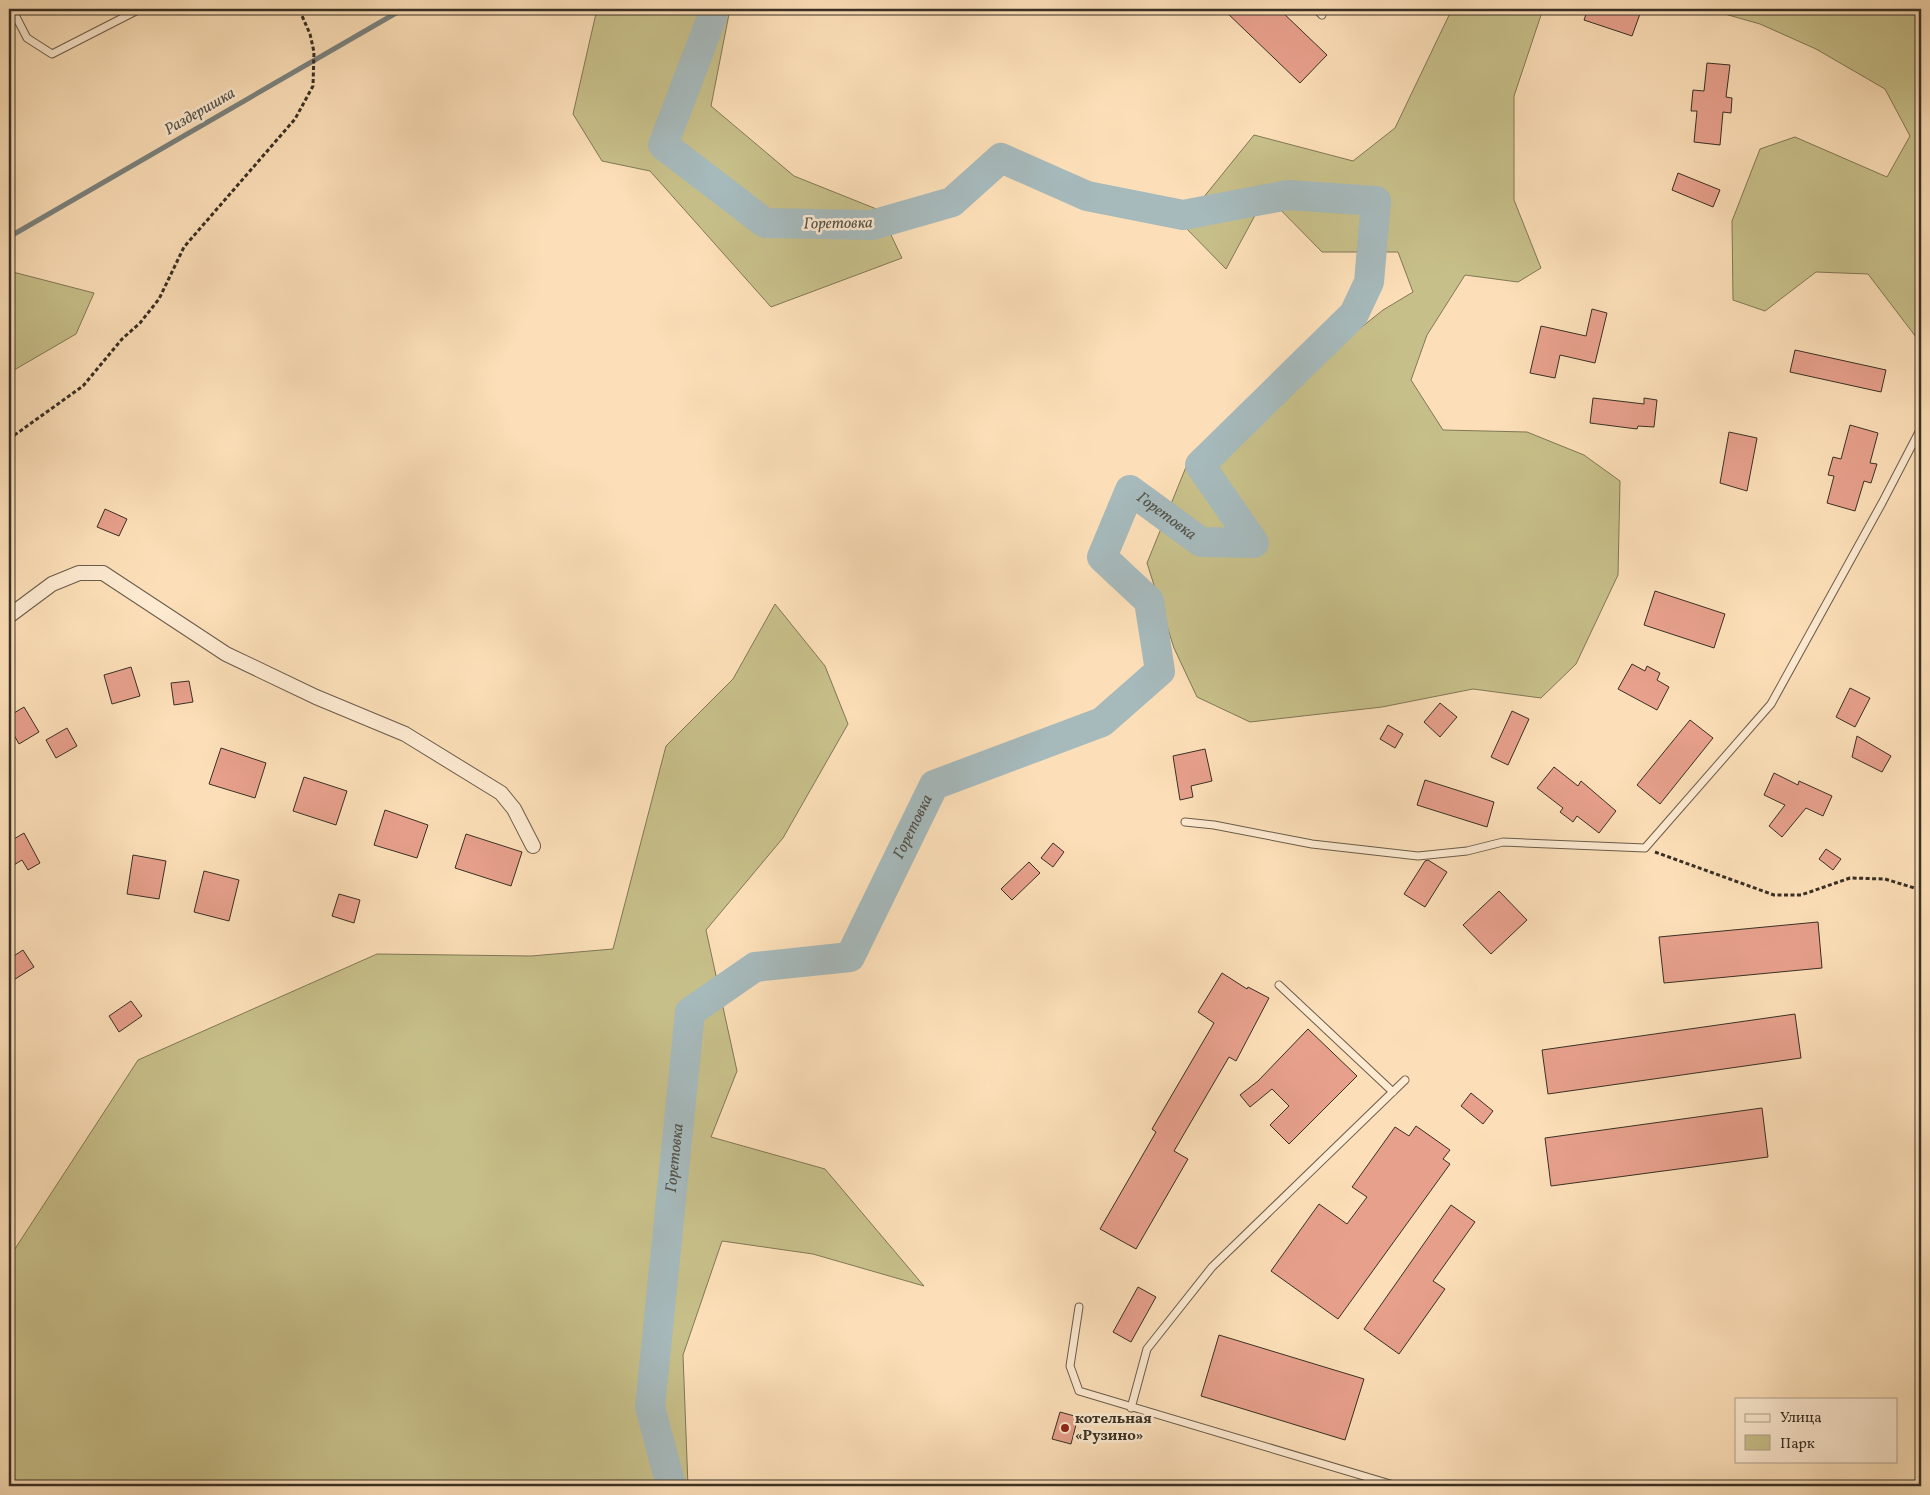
<svg xmlns="http://www.w3.org/2000/svg" width="1930" height="1495" font-family="Vollkorn,serif">
	<rect width="100%" height="100%" fill="#fcdfb8"/>
	<filter id="stains"><feTurbulence type="fractalNoise" baseFrequency=".004" numOctaves="4"/><feColorMatrix values="0 0 0 0 .2 0 0 0 0 .09 0 0 0 0 .02 0 0 0 .5 -.17"/></filter>
	<radialGradient id="worn" r=".72"><stop offset=".6" stop-color="#630" stop-opacity="0"/><stop offset="1" stop-color="#630" stop-opacity=".3"/></radialGradient>
	<path fill="#c7bf89" stroke="#807856" d="M597,9H730L711,106L794,176L879,210L902,258L771,307L650,171L602,161L573,114Z
		M1452,9H1543L1514,96V200L1541,268L1518,282L1465,275L1427,335L1411,380L1443,430L1527,432L1584,455L1620,481L1618,575L1576,664L1541,698L1473,689L1382,707L1250,722L1197,697L1174,648L1147,563L1186,467L1383,310L1413,292L1398,252H1322L1266,195L1226,269L1182,224L1254,135L1353,161L1395,128Z
		M1707,9H1921V361L1916,337L1868,274L1816,272L1765,311L1733,300L1732,221L1760,149L1795,137L1887,177L1910,136L1885,89L1816,49L1760,24Z
		M9,271L94,293L76,334L9,373Z
		M775,604L825,666L848,724L783,838L706,930L737,1071L711,1137L825,1169L924,1286L813,1254L722,1241L683,1355L688,1486H9V1258L138,1060L377,954L531,956L613,949L666,746L733,679Z"/>
	<g fill="none" stroke-linecap="round" stroke-linejoin="round">
		<path stroke="#7a827f" stroke-width="5" d="M9,237L403,9"/>
		<path stroke="#a6b9bb" stroke-width="30" id="s1" d="M671,1486L650,1407L690,1012L755,967L850,957L934,785L1102,722L1160,671L1149,601L1102,557L1130,490L1201,542L1254,543L1200,465L1354,314L1369,282L1376,201L1288,195L1183,215L1087,196L1001,158L952,202L872,225L765,223L663,145L712,17L710,9"/>
	</g>
	<path fill="#e7a08c" stroke="#393024" d="M1223,9H1279L1327,55L1300,83Z
		M1588,9H1634L1641,11L1632,36L1584,20Z
		M1707,63L1730,65L1726,97L1732,98L1731,113L1723,112L1720,145L1694,142L1697,111H1691L1693,90L1704,91Z
		M1678,173L1720,190L1713,207L1672,190Z
		M1592,309L1607,313L1595,363L1560,355L1555,378L1530,373L1541,326L1586,336Z
		M1795,350L1886,370L1881,392L1790,372Z
		M1593,398L1644,404V398L1657,400L1654,427L1638,426L1637,429L1590,423Z
		M1850,425L1878,433L1870,463L1877,464L1871,483L1864,481L1855,511L1827,503L1834,476L1828,475L1833,457L1841,459Z
		M1729,432L1757,438L1747,491L1720,483Z
		M105,509L127,519L119,536L97,527Z
		M1655,591L1725,614L1714,648L1644,625Z
		M1632,664L1645,671L1647,666L1660,673L1657,680L1669,687L1657,710L1618,689Z
		M131,667L140,696L112,704L104,675Z
		M189,681L193,702L174,705L171,683Z
		M1850,688L1870,698L1855,727L1836,717Z
		M1440,703L1457,717L1440,737L1424,722Z
		M24,707L39,732L19,744L9,726V716Z
		M1512,711L1529,719L1508,765L1491,757Z
		M1690,720L1713,738L1660,804L1637,785Z
		M1388,725L1403,734L1395,748L1380,739Z
		M67,728L77,746L56,758L46,740Z
		M1857,736L1891,756L1882,772L1852,757Z
		M221,748L266,763L255,798L209,784Z
		M1205,749L1212,781L1191,786L1193,797L1180,800L1173,756Z
		M1554,767L1578,786L1581,781L1616,811L1599,833L1577,816L1573,822L1560,812L1563,808L1537,788Z
		M1774,773L1798,785L1799,781L1832,796L1823,816L1806,808L1782,837L1769,826L1785,805L1764,795Z
		M304,777L347,791L336,825L293,811Z
		M1425,780L1494,802L1487,827L1417,805Z
		M385,810L428,825L417,858L374,845Z
		M24,833L40,863L28,870L22,860L9,868V842Z
		M466,834L522,852L511,886L455,868Z
		M1053,843L1064,852L1053,867L1041,858Z
		M1826,849L1841,859L1833,870L1819,859Z
		M133,855L166,861L159,899L127,894Z
		M1428,860L1447,872L1425,907L1404,894L1425,861Z
		M1029,862L1040,873L1012,900L1001,889Z
		M204,871L239,880L229,921L194,912Z
		M1499,891L1527,920L1491,954L1463,925Z
		M339,894L360,900L354,923L332,916Z
		M1818,922L1822,968L1664,983L1659,937Z
		M23,950L34,967L9,983V959Z
		M1222,973L1247,989L1248,987L1269,998L1236,1061L1229,1057L1174,1151L1188,1159L1136,1249L1100,1229L1156,1132L1152,1129L1214,1023L1198,1012Z
		M131,1001L142,1016L119,1032L109,1016Z
		M1795,1014L1801,1058L1548,1094L1542,1050Z
		M1308,1029L1357,1076L1289,1144L1270,1125L1289,1106L1272,1089L1250,1107L1240,1095L1258,1081Z
		M1471,1093L1493,1111L1483,1124L1461,1106Z
		M1762,1108L1768,1157L1551,1186L1545,1138Z
		M1416,1126L1450,1150L1443,1159L1450,1164L1338,1319L1271,1271L1319,1204L1347,1224L1367,1197L1352,1187L1395,1127L1409,1136Z
		M1451,1205L1475,1222L1433,1281L1445,1289L1399,1354L1364,1329Z
		M1138,1287L1156,1297L1131,1342L1113,1332Z
		M1219,1335L1364,1379L1345,1440L1201,1396Z
		M1060,1412L1078,1417L1071,1444L1052,1439Z"/>
	<g fill="none" stroke-linecap="round" stroke-linejoin="round">
		<defs>
			<path id="service" d="M12,9L27,38L52,54L140,9
				M1316,9L1322,15
				M1185,822L1214,825L1312,844L1418,856L1467,851L1503,842L1645,848L1771,704L1882,503L1921,428
				M1279,985L1393,1092
				M1079,1307L1070,1366L1079,1391L1397,1486
				M1131,1408L1147,1349L1212,1267L1405,1080"/>
			<path id="minor" d="M9,616L52,584L79,573H103L226,654L316,697L405,734L501,793L514,809L533,846"/>
		</defs>
		<use href="#service" stroke="#6a5c49" stroke-width="9"/>
		<use href="#minor" stroke="#6a5c49" stroke-width="16"/>
		<path stroke="#393024" stroke-width="3" stroke-dasharray="4 2.5" stroke-linecap="butt" d="M9,439L83,386L122,339L140,323L159,299L184,247L295,119L313,86L314,52L310,34L299,9
			M1655,852L1774,895H1801L1850,878L1885,879L1921,890"/>
		<use href="#service" stroke="#fdead1" stroke-width="7"/>
		<use href="#minor" stroke="#fdead1" stroke-width="14"/>
	</g>
	<circle fill="#8f2418" stroke="#fdead1" stroke-width="2" cx="1065" cy="1428" r="5"/>
	<g text-anchor="middle" dominant-baseline="central" stroke-width="5" stroke-linejoin="round" paint-order="stroke">
		<g font-size="15" font-weight="bold" fill="#393024" stroke="#fdead1" text-anchor="start">
			<text x="1075" y="1419">котельная<tspan x="1075" dy="17">«Рузино»</tspan></text>
		</g>
		<g font-size="16" font-style="italic" fill="#54524a" stroke="#fdead1">
			<text transform="translate(200 112) rotate(-30)">Раздеришка</text>
			<text transform="translate(838 224) rotate(-1)">Горетовка</text>
			<text stroke="none"><textPath href="#s1" startOffset="1354">Горетовка</textPath></text>
			<text stroke="none"><textPath href="#s1" startOffset="798">Горетовка</textPath></text>
			<text stroke="none"><textPath href="#s1" startOffset="332">Горетовка</textPath></text>
		</g>
	</g>
	<rect width="1930" height="1495" fill="none" stroke="#fcdfb8" stroke-width="30"/>
	<rect x="10" y="10" width="1910" height="1475" fill="none" stroke="#393024" stroke-width="2.5"/>
	<rect x="15" y="15" width="1900" height="1465" fill="none" stroke="#393024"/>
	<rect x="1735" y="1398" width="162" height="65" fill="#fdead1" stroke="#afa08c"/>
	<rect x="1745" y="1414" width="25" height="8" fill="#fdead1" stroke="#afa08c"/>
	<text x="1780" y="1422" font-size="15" fill="#393024">Улица</text>
	<rect x="1745" y="1435" width="25" height="15" fill="#c7bf89" stroke="#afa08c"/>
	<text x="1780" y="1448" font-size="15" fill="#393024">Парк</text>
	<rect width="100%" height="100%" filter="url(#stains)"/>
	<rect width="100%" height="100%" fill="url(#worn)"/>
</svg>
